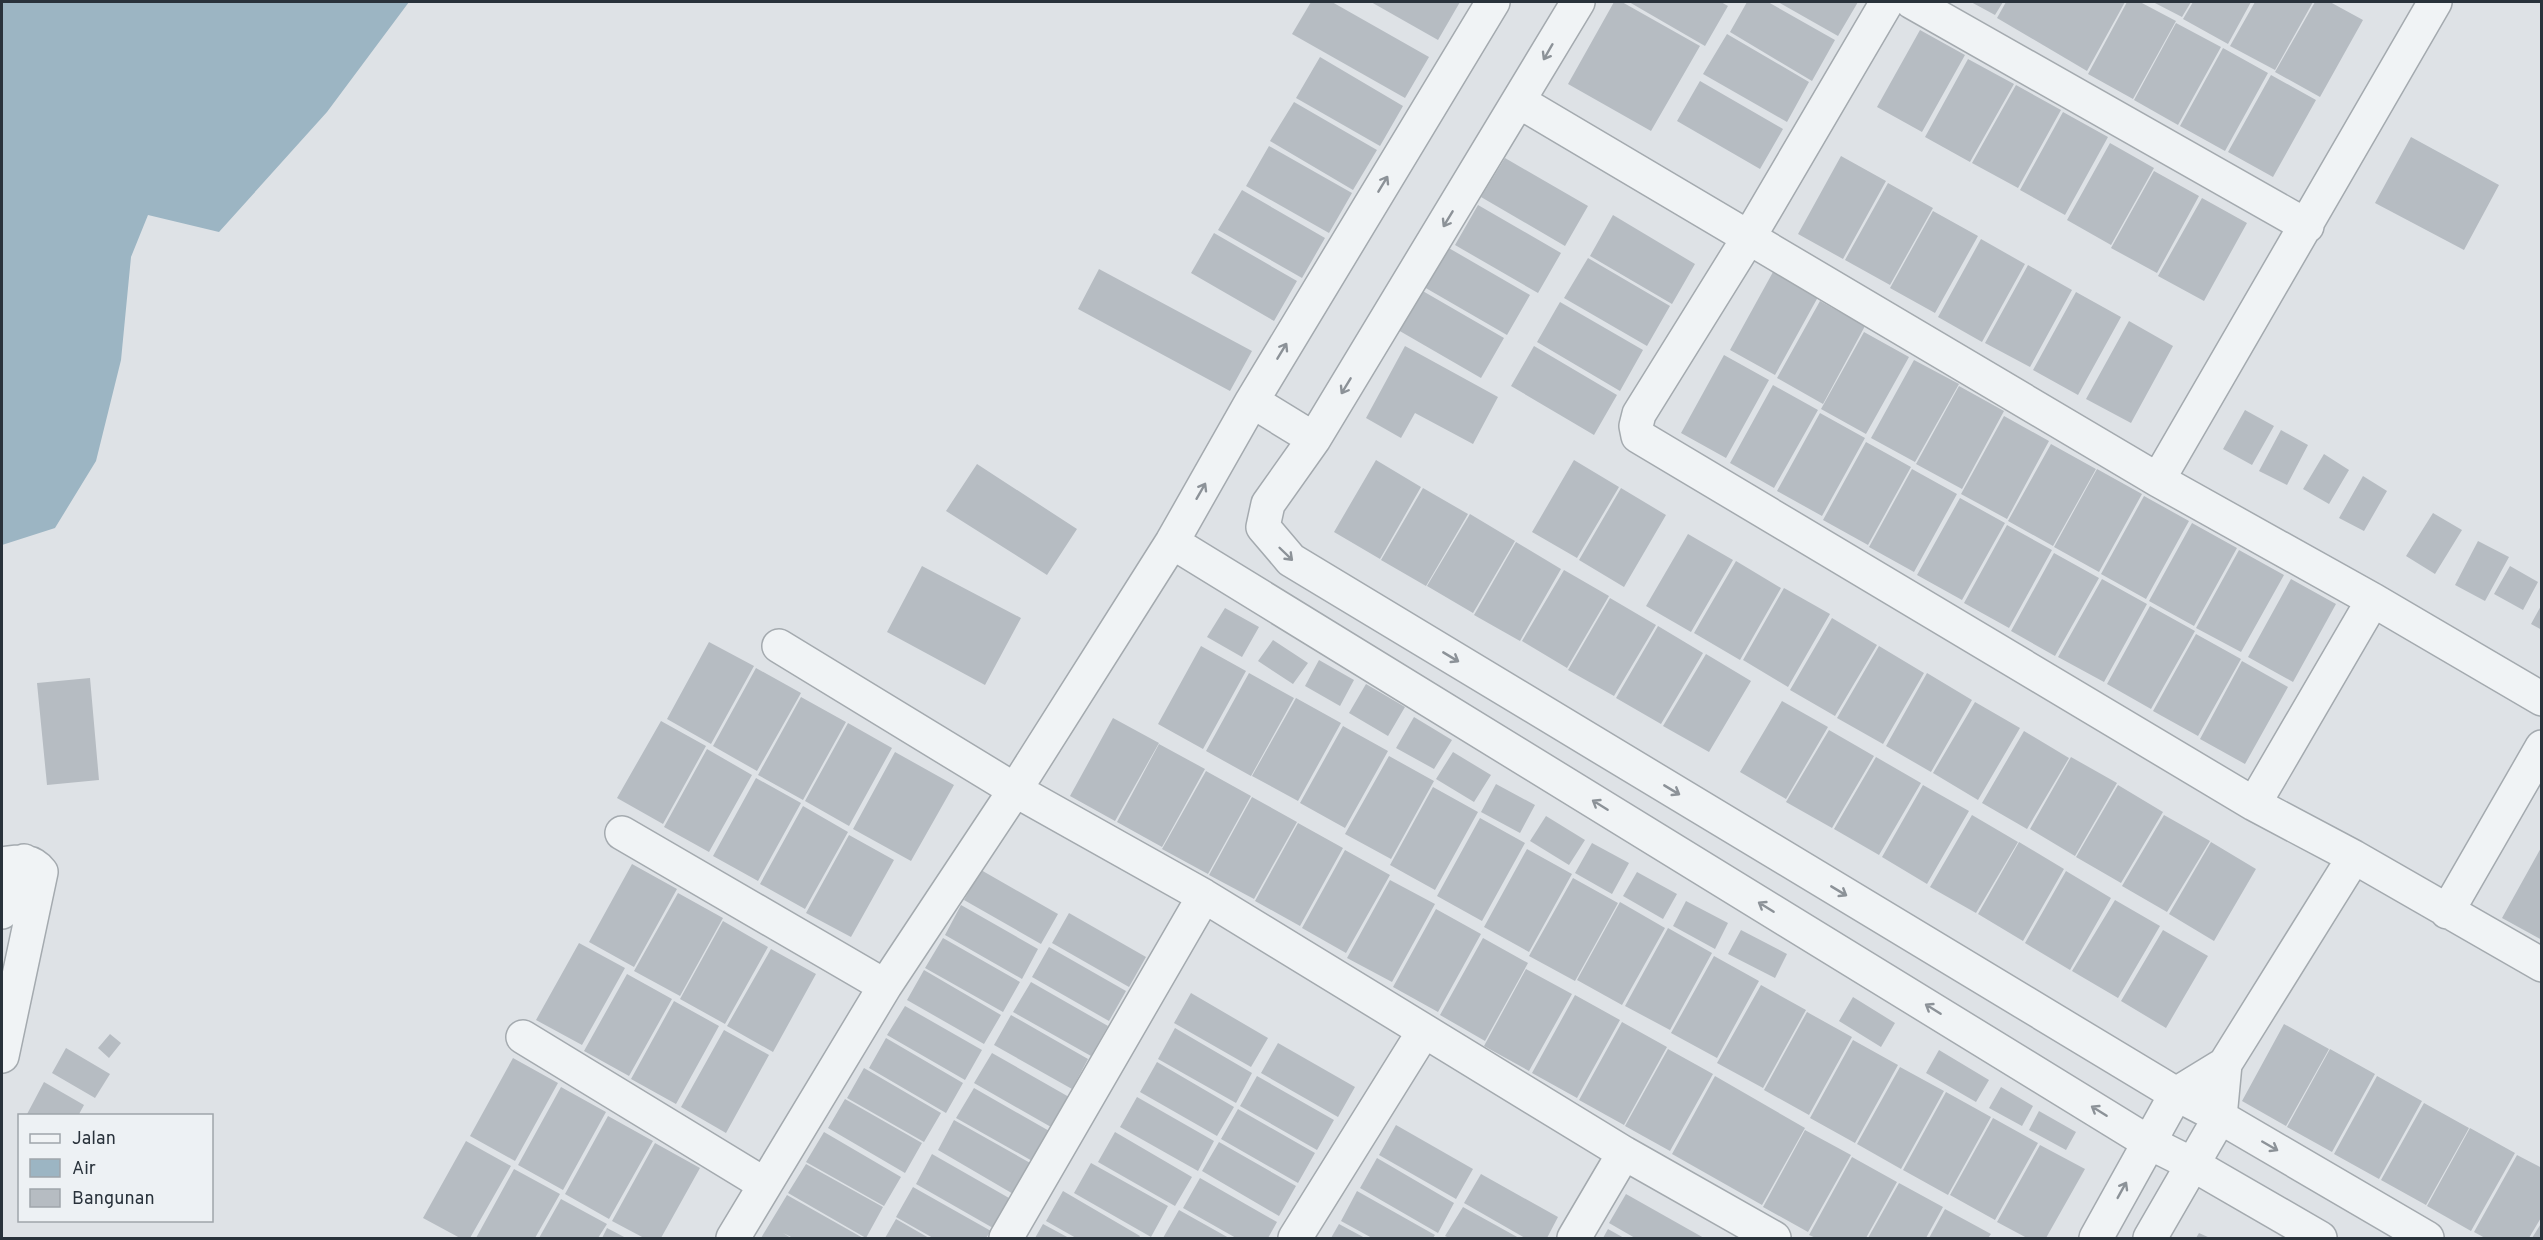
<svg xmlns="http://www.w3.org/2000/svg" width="2543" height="1240" font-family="Overpass,sans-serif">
	<rect width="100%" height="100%" fill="#dee2e6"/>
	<path fill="#9cb5c3" d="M2,2H409L327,112L219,232L148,215L131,257L121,360L96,461L55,528L2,545Z"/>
	<path fill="#b6bcc2" d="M1311,2H1332L1429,57L1405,98L1292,34Z
		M1371,2H1460L1438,40Z
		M1614,2H1622L1700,46L1651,131L1568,84Z
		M1629,2H1721L1728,6L1705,46Z
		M1747,2H1768L1835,40L1812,81L1730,32Z
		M1778,2H1858L1838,36Z
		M1971,2H2003L1995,15Z
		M2006,2H2125L2087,71L1997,18Z
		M2127,2H2140L2176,21L2133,99L2088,74Z
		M2153,2H2191L2182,17Z
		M2193,2H2251L2228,44L2183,19Z
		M2255,2H2313L2275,70L2230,46Z
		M2315,2H2330L2363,20L2320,97L2275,72Z
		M2176,23L2221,47L2178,125L2134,100Z
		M1920,30L1965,55L1922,132L1877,107Z
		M1727,34L1809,82L1787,122L1703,74Z
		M2223,48L2268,73L2225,151L2180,126Z
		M1320,57L1403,106L1380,146L1296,98Z
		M1968,59L2014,84L1970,162L1925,137Z
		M2271,75L2316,100L2273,177L2228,152Z
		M1700,81L1783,129L1760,169L1677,121Z
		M2016,85L2061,110L2018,188L1972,163Z
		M1294,102L1377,150L1353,190L1270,141Z
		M2063,112L2108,137L2065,215L2020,190Z
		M2411,137L2499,185L2464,250L2375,203Z
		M2110,143L2154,168L2111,245L2067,220Z
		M1269,146L1352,193L1329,233L1246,186Z
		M1841,156L1886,181L1843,259L1798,234Z
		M1505,158L1588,206L1565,246L1481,197Z
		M2154,171L2199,196L2157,273L2111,248Z
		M1888,183L1933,208L1890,285L1845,260Z
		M1242,190L1325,238L1302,278L1218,230Z
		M2202,198L2247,223L2204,301L2158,276Z
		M1478,205L1561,253L1538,293L1455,245Z
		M1933,211L1978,236L1935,313L1890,288Z
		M1613,215L1695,264L1672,304L1590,256Z
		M1214,233L1297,281L1274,321L1191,273Z
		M1981,239L2025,264L1982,342L1938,317Z
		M1447,247L1530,295L1507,335L1424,287Z
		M1588,258L1670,306L1647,346L1564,298Z
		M2028,265L2072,290L2030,367L1985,343Z
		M1099,269L1252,351L1230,391L1078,309Z
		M1773,272L1818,297L1775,375L1730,350Z
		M1421,290L1504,338L1481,378L1398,330Z
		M2076,292L2121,317L2078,395L2033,370Z
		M1820,301L1865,326L1823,404L1777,378Z
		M1560,302L1643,350L1620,391L1537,342Z
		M2129,321L2173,346L2131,423L2086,399Z
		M1864,332L1909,357L1866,434L1821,409Z
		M1405,346L1498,397L1473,444L1415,413L1401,438L1366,418Z
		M1534,346L1617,395L1594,435L1511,386Z
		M1724,355L1769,380L1726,458L1681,433Z
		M1914,360L1959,384L1915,462L1871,438Z
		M1773,385L1818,410L1774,488L1730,463Z
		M1959,386L2004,411L1962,489L1916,464Z
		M2245,410L2274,426L2252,465L2223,449Z
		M1820,413L1865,438L1822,516L1777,491Z
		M2004,416L2049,441L2007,519L1961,494Z
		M2281,430L2308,445L2287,485L2259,471Z
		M1866,442L1911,467L1868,545L1823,520Z
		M2051,444L2096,469L2053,546L2008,521Z
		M2324,454L2349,470L2329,504L2303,489Z
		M1376,460L1421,487L1380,559L1334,532Z
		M1574,460L1619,487L1577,558L1532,532Z
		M977,464L1077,529L1047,575L946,511Z
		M1912,469L1957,494L1914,572L1869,547Z
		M2097,469L2142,494L2099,572L2054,547Z
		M2363,476L2387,491L2364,531L2339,518Z
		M1423,488L1468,514L1426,586L1381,560Z
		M1621,488L1666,515L1624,587L1579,560Z
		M2144,496L2189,521L2146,599L2101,574Z
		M1960,498L2005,523L1962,600L1917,575Z
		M2433,513L2462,530L2435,574L2406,556Z
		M1470,514L1515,541L1473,613L1427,586Z
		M2192,523L2237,548L2194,626L2149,601Z
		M2007,525L2052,550L2009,628L1964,603Z
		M1688,534L1733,560L1691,632L1646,606Z
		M2478,541L2509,557L2485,601L2455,585Z
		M1516,542L1561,569L1520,641L1474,615Z
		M2239,550L2284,575L2241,652L2196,628Z
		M2054,553L2099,578L2055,656L2011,631Z
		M1736,561L1781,588L1740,660L1694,633Z
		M922,566L1021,618L985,685L887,632Z
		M2510,566L2538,582L2523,610L2494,594Z
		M1564,570L1609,596L1567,668L1522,641Z
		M2102,579L2147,604L2104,682L2058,657Z
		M2291,579L2336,604L2293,682L2248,657Z
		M1784,588L1830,614L1788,687L1743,660Z
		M1610,598L1656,625L1614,696L1568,670Z
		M2542,604V630L2531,624Z
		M2150,606L2195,631L2151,709L2107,684Z
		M1225,608L1259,627L1242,657L1207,637Z
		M1832,618L1877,645L1835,716L1790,690Z
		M1658,626L1703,653L1661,724L1616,698Z
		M2196,634L2241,659L2198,736L2153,711Z
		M1273,640L1308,663L1293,684L1258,661Z
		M709,642L754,666L711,744L667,719Z
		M1201,646L1246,671L1203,749L1158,724Z
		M1879,646L1924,673L1883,744L1837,718Z
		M1706,654L1751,681L1709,752L1663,726Z
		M1319,660L1354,680L1340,706L1305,686Z
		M2242,661L2288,687L2245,764L2200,739Z
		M756,668L801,693L757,771L713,746Z
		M1249,673L1294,698L1251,776L1206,751Z
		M1927,673L1972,700L1931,772L1886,746Z
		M90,678L99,780L47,785L37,683Z
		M1366,684L1405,707L1388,736L1349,713Z
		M801,697L846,722L803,800L758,775Z
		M1296,698L1341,723L1298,801L1252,776Z
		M1782,701L1828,727L1786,799L1740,772Z
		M1975,702L2020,728L1978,800L1933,773Z
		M1414,717L1452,740L1434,769L1396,748Z
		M1113,718L1159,743L1115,821L1070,796Z
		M661,721L706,746L663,824L617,798Z
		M848,723L892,748L849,826L805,801Z
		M1343,726L1388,751L1345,828L1300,803Z
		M1829,730L1874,756L1832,828L1786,802Z
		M2024,731L2069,758L2027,829L1982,803Z
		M1159,744L1205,769L1162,847L1117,822Z
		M707,749L752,775L709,852L664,827Z
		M895,752L954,785L911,861L853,829Z
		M1453,752L1491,775L1474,802L1436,779Z
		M1389,756L1434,781L1391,859L1345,834Z
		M1876,757L1921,783L1879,855L1834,829Z
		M2071,757L2117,783L2075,856L2030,829Z
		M1206,771L1251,796L1208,874L1162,849Z
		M756,778L801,803L758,881L713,856Z
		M1496,784L1535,805L1520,833L1481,812Z
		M1923,785L1969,811L1927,884L1882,857Z
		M2118,785L2163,812L2121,883L2076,857Z
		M1433,787L1478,812L1435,890L1390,865Z
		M1252,797L1297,822L1254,899L1209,875Z
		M803,806L848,832L805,909L760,884Z
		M1972,815L2018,842L1976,913L1930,887Z
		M2164,815L2210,841L2167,912L2122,886Z
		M1546,816L1585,840L1569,865L1530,841Z
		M1480,818L1525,843L1482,921L1437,896Z
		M1298,823L1343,848L1300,926L1255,901Z
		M849,835L894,860L851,937L806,913Z
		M2019,842L2064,869L2023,941L1978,914Z
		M2211,842L2256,869L2214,941L2169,914Z
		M1592,843L1629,863L1612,894L1575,873Z
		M2542,846V940L2502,918Z
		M1527,849L1572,874L1529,952L1484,927Z
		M1345,850L1390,875L1346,953L1302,928Z
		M632,864L677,889L634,967L589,942Z
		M981,870L1058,914L1041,944L964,900Z
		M2066,871L2111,898L2070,970L2025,943Z
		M1637,872L1677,894L1663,919L1623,896Z
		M1573,878L1618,903L1575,981L1529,956Z
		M1390,880L1435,904L1392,982L1347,958Z
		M678,893L723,918L680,996L634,971Z
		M2115,900L2160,926L2118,998L2072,971Z
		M1686,901L1728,923L1715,949L1673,926Z
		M1620,902L1665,928L1622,1005L1577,980Z
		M961,905L1038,949L1022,979L945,935Z
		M1436,909L1481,934L1438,1012L1393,987Z
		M1069,913L1146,957L1129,987L1052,943Z
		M723,921L768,947L725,1024L680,999Z
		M1668,928L1712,953L1670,1030L1625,1006Z
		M1741,930L1787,954L1775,978L1728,954Z
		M2163,930L2208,956L2166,1028L2121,1001Z
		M943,938L1020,982L1003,1012L925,968Z
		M1483,938L1528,963L1485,1041L1440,1015Z
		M579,943L625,968L582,1045L536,1020Z
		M1049,947L1126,991L1109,1021L1032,977Z
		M771,949L816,974L773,1052L727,1026Z
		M1714,956L1759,981L1717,1058L1671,1033Z
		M1526,969L1572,994L1529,1071L1484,1046Z
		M924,970L1001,1015L984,1044L907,1000Z
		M627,974L672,999L629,1076L584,1051Z
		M1031,982L1108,1026L1091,1056L1013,1012Z
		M1761,985L1806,1010L1763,1088L1717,1063Z
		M1191,993L1268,1038L1251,1067L1174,1023Z
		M1575,995L1620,1020L1577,1098L1532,1073Z
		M1853,997L1895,1023L1881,1047L1839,1021Z
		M674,1001L719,1026L676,1104L631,1079Z
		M905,1006L982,1050L965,1080L887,1035Z
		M1807,1012L1852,1037L1809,1115L1764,1090Z
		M1011,1015L1088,1059L1072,1089L994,1045Z
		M1622,1022L1667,1047L1624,1125L1579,1100Z
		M2284,1024L2329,1049L2286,1126L2242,1101Z
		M1175,1028L1252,1073L1236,1103L1158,1059Z
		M724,1030L769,1055L726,1133L681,1107Z
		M110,1034L121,1043L109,1058L98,1048Z
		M886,1038L963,1083L946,1113L869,1068Z
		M1853,1040L1898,1065L1855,1143L1810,1118Z
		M1278,1043L1355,1087L1338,1117L1261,1073Z
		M66,1048L110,1074L95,1098L52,1073Z
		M1668,1049L1713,1074L1670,1151L1625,1126Z
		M2330,1049L2375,1074L2332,1152L2287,1127Z
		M1939,1050L1989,1080L1976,1102L1926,1073Z
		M992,1053L1069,1097L1051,1127L974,1083Z
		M513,1058L558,1083L515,1161L470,1136Z
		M1157,1062L1234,1107L1217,1136L1140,1092Z
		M1900,1067L1944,1091L1901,1169L1857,1144Z
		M864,1068L941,1113L924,1142L847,1098Z
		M1257,1076L1334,1120L1317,1150L1240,1106Z
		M1715,1076L1805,1128L1762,1205L1672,1154Z
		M2377,1076L2422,1101L2379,1179L2334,1154Z
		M44,1082L84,1105L78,1116H26Z
		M561,1087L606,1112L563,1190L518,1165Z
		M2001,1087L2033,1106L2022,1126L1989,1108Z
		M974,1088L1051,1132L1034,1162L956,1118Z
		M1946,1092L1991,1117L1948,1195L1903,1170Z
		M1137,1097L1214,1141L1198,1171L1120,1127Z
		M845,1099L922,1143L905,1173L828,1128Z
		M2424,1103L2469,1128L2426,1205L2381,1180Z
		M1238,1109L1315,1153L1298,1183L1221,1139Z
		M2039,1111L2076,1132L2066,1150L2029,1130Z
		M608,1116L653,1141L609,1219L565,1194Z
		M1993,1118L2038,1143L1995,1220L1950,1195Z
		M954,1120L1032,1164L1015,1195L938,1150Z
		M1396,1125L1473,1169L1456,1199L1379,1155Z
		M2470,1128L2515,1153L2471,1231L2427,1206Z
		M1805,1130L1851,1155L1808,1232L1763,1207Z
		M824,1132L901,1177L884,1206L806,1162Z
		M1115,1132L1192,1177L1175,1206L1098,1162Z
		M466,1141L511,1166L470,1238H460L423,1218Z
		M1219,1142L1296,1186L1279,1216L1202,1171Z
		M655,1143L700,1168L661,1238H644L612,1221Z
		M2040,1145L2085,1169L2046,1238H2027L1997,1222Z
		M932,1154L1009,1198L993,1228L916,1184Z
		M2517,1155L2542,1168V1216L2529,1238H2485L2474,1232Z
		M1852,1157L1897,1182L1866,1238H1816L1809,1235Z
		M1377,1158L1454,1203L1438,1233L1360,1188Z
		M1091,1163L1168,1206L1151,1237L1074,1193Z
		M806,1164L883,1207L866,1238L788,1193Z
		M514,1169L560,1194L535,1238H476Z
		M1481,1174L1558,1217L1547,1238H1525L1464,1203Z
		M1200,1178L1277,1222L1268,1238H1236L1183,1208Z
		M1899,1183L1943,1207L1926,1238H1868Z
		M913,1187L991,1231L986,1238H933L896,1217Z
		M1063,1191L1140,1236L1139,1238H1076L1046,1221Z
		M1357,1191L1435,1235L1433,1238H1372L1341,1221Z
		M1626,1194L1704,1238H1635L1609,1223Z
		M787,1195L863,1238H793L783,1233L791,1238H761Z
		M561,1199L607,1224L598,1238H539Z
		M1463,1207L1519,1238H1449L1445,1236Z
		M1945,1209L1991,1234L1988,1238H1929Z
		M1179,1210L1229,1238H1163Z
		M896,1219L929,1238H885Z
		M2542,1222V1238H2532Z
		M1043,1224L1069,1238H1035Z
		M1339,1224L1365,1238H1331Z
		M607,1228L626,1238H602Z
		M1608,1229L1624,1238H1603Z
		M2199,1233L2210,1238H2196Z"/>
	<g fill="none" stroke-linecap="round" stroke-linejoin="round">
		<defs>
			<path id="minor" d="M1578,2L1314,439L1268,504L1263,527L1291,560L2176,1094L2220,1117L2427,1238
				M1887,2L1749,237L1639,414L1636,426L1638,436L2254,804L2354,857L2542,965
				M1912,2L2307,226
				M1520,102L2158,480L2373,600L2542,699
				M1252,401L1314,439
				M2158,480L2435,2
				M1172,542L2148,1142L2192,1164L2320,1238
				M779,646L1015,790L1204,896L1624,1153L1774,1238
				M2254,804L2373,600
				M622,833L885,986
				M2,864C18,862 30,858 41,872L2,1056
				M2,912L24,861
				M2447,912L2542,747
				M523,1037L764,1184
				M733,1238L885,986L1015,790L1172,542L1252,401L1493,2
				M1006,1238L1204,896
				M1295,1238L1424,1031
				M1574,1238L1624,1153
				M2096,1238L2176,1094L2225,1064
				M2150,1238L2220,1117L2225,1064L2354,857"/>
		</defs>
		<use href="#minor" stroke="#a4aaaf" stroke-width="36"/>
		<use href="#minor" stroke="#f0f3f5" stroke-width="33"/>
	</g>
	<defs><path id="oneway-shaft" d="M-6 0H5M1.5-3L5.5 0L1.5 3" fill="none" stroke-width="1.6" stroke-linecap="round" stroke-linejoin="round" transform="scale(1.5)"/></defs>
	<g stroke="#8c9298">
		<use href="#oneway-shaft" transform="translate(1548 52) rotate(120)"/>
		<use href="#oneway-shaft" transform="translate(1383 184) rotate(-59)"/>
		<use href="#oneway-shaft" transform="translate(1448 219) rotate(121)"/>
		<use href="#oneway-shaft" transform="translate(1282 351) rotate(-59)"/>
		<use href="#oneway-shaft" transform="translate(1346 386) rotate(121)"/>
		<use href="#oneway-shaft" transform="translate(1201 491) rotate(-60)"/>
		<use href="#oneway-shaft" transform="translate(1286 554) rotate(44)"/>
		<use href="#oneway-shaft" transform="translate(1451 657) rotate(31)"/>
		<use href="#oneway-shaft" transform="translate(1672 790) rotate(31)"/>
		<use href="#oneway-shaft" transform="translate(1600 805) rotate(-148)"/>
		<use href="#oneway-shaft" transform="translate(1839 891) rotate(31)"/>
		<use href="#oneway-shaft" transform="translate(1766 907) rotate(-148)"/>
		<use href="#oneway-shaft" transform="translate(1933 1009) rotate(-148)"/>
		<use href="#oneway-shaft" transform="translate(2099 1111) rotate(-148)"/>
		<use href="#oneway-shaft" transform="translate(2270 1146) rotate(30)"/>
		<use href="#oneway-shaft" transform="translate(2122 1190) rotate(-61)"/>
	</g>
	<rect width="2543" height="1240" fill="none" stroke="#29323b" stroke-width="6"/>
	<rect x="18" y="1114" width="195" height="108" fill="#edf1f4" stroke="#9fa5aa" stroke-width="1.5"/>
	<rect x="30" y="1134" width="30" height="9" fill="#f0f3f5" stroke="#9fa5aa" stroke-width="1.5"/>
	<text x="72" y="1144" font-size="18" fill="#29323b">Jalan</text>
	<rect x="30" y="1159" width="30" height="18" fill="#9cb5c3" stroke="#9fa5aa" stroke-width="1.5"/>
	<text x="72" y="1174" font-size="18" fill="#29323b">Air</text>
	<rect x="30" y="1189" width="30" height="18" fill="#b6bcc2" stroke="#9fa5aa" stroke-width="1.5"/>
	<text x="72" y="1204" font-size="18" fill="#29323b">Bangunan</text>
</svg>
